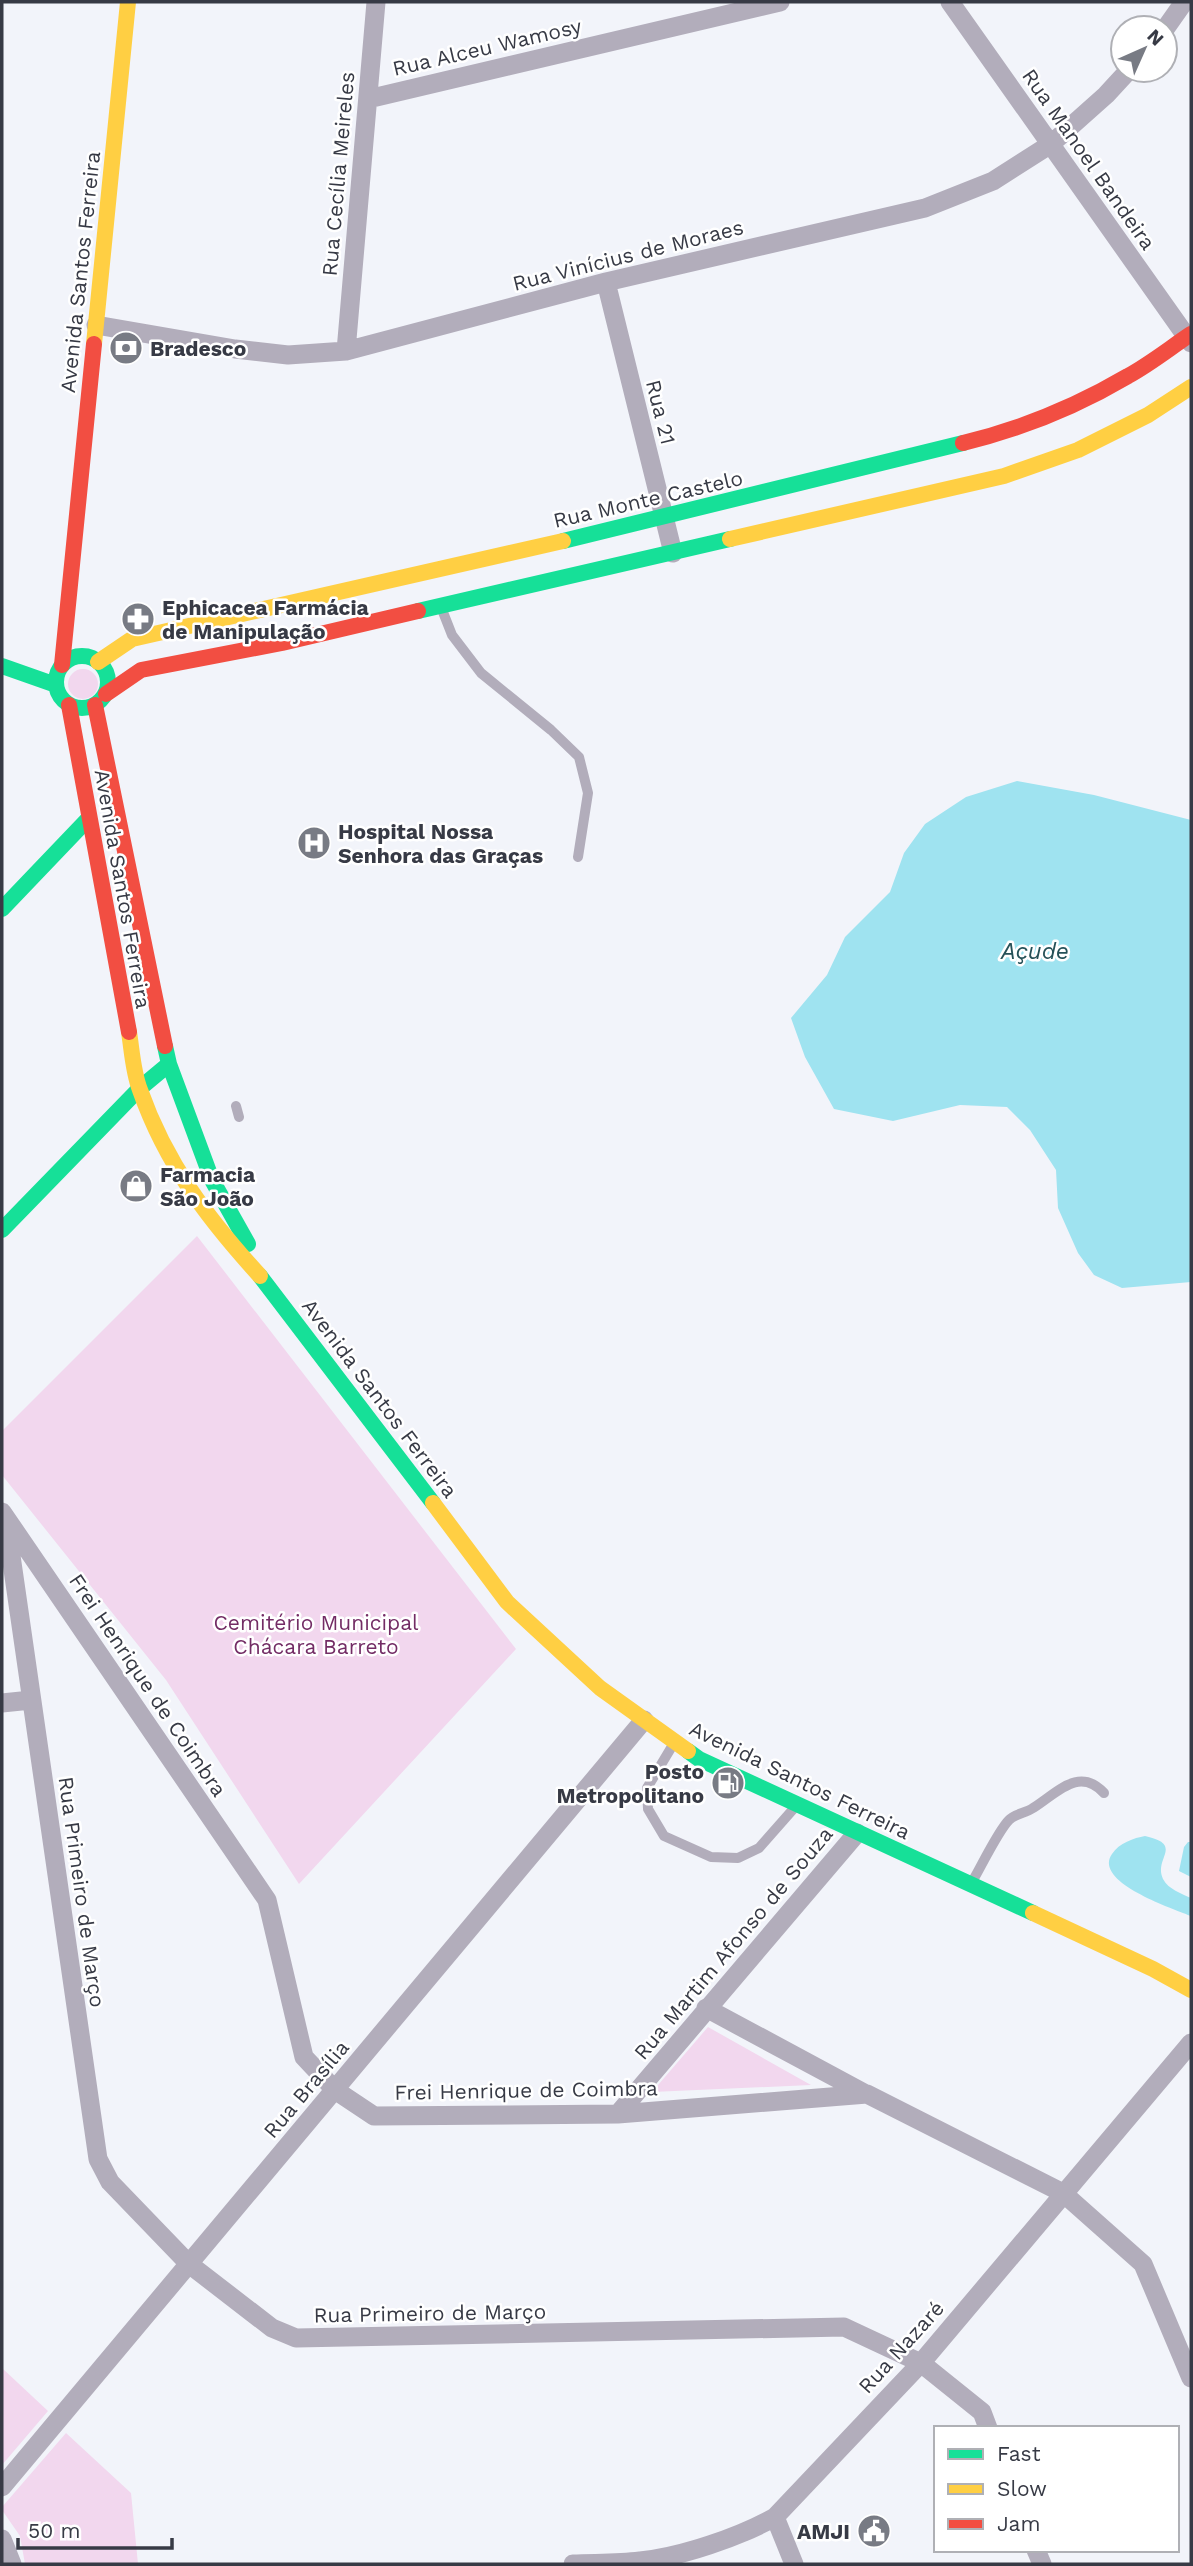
<svg xmlns="http://www.w3.org/2000/svg" width="1193" height="2566" font-family="'Work Sans',sans-serif">
	<rect width="100%" height="100%" fill="#f2f4fa"/>
	<path fill="#f2d7ee" d="M68 684a15 15 0 1 1 30 0a15 15 0 1 1-30 0Z
		M197,1236L516,1649L299,1884L166,1680L2,1475V1431Z
		M708,2027L811,2085L652,2092Z
		M2,2368L48,2411L2,2465Z
		M66,2433L131,2493L138,2564H25L20,2536L2,2510V2507Z"/>
	<path fill="#9fe3f0" d="M1017,781L1094,795L1191,820V1282L1122,1288L1094,1275L1078,1253L1058,1208L1056,1170L1030,1130L1007,1107L960,1105L893,1121L834,1109L805,1057L791,1018L827,975L845,937L890,892L904,853L925,824L966,797Z
		M1145,1836C1185,1845 1153,1858 1163,1879C1168,1889 1182,1894 1191,1898V1916C1174,1909 1092,1882 1112,1854C1119,1843 1134,1838 1145,1836Z
		M1188,1842H1191V1877L1179,1871L1184,1847Z"/>
	<g fill="none" stroke-linecap="round" stroke-linejoin="round">
		<path stroke="#b2adbb" stroke-width="10" d="M441,607L452,635L481,673L551,730L579,757L588,793L578,857
			M236,1106L239,1117
			M674,1743L647,1788L648,1809L664,1836L711,1857L738,1858L759,1848L796,1806
			M972,1882C981,1867 998,1831 1009,1820C1014,1814 1026,1813 1033,1808C1057,1793 1079,1766 1104,1793"/>
		<path stroke="#b2adbb" stroke-width="19" d="M950,2L1191,343
			M1165,29L1184,2
			M368,99L780,2
			M606,282L673,553
			M96,325L235,349L288,355L346,351L606,282L925,208L993,181L1051,144L1106,95L1129,70
			M346,351L376,2
			M2,1512L267,1900L304,2057L335,2090L374,2116L618,2114L867,2094L1063,2193L1143,2264L1191,2378
			M6,1521L98,2159L110,2182L189,2264L272,2328L296,2338L844,2327L921,2363L982,2412L988,2428
			M2,1703L31,1700
			M706,2008L866,2094
			M618,2114L857,1833
			M2,2487L644,1720
			M775,2517L794,2564
			M2,2539L12,2564
			M1036,2550L1042,2564
			M573,2564C595,2563 618,2564 640,2561C681,2557 739,2537 775,2517L921,2363L1191,2043"/>
		<path stroke="#16e098" stroke-width="16" d="M563,541L963,443
			M418,611L730,539
			M56 682a26 26 0 1 1 52 0a26 26 0 1 1-52 0Z
			M2,666L56,685
			M2,909L88,819
			M165,1046L169,1064L212,1180L248,1244
			M2,1230L139,1089L169,1064
			M260,1276L433,1503
			M688,1751L699,1759L1033,1913"/>
		<path stroke="#ffcf43" stroke-width="16" d="M94,344L128,2
			M730,539L1004,476L1078,450L1148,415L1191,387
			M98,662L132,639L563,541
			M129,1032C132,1051 133,1072 140,1090C166,1164 208,1219 260,1276
			M433,1503L507,1602L600,1688L688,1751
			M1033,1913L1153,1969L1191,1990"/>
		<path stroke="#f24e42" stroke-width="16" d="M963,443C1021,429 1077,406 1128,376C1150,364 1170,348 1191,334
			M62,665L94,344
			M106,694L141,670L282,643L418,611
			M69,705L129,1032
			M95,705L165,1046"/>
	</g>
	<defs>
		<symbol id="bank-disc" viewBox="-11 -11 22 22"><circle r="9.5" fill="#787b84" stroke="#fff"/><path d="M-6-4H6V4H-6ZM0-2.3a2.3 2.3 0 1 0 0 4.6a2.3 2.3 0 1 0 0-4.6Z" fill="#fff"/></symbol>
		<symbol id="pharmacy-disc" viewBox="-11 -11 22 22"><circle r="9.5" fill="#787b84" stroke="#fff"/><path d="M-2-6h4v4h4v4h-4v4h-4v-4h-4v-4h4Z" fill="#fff"/></symbol>
		<symbol id="hospital-disc" viewBox="-11 -11 22 22"><circle r="9.5" fill="#787b84" stroke="#fff"/><path d="M-5-5h3v3.5h4V-5h3V5h-3V1.5h-4V5h-3Z" fill="#fff"/></symbol>
		<symbol id="shop-disc" viewBox="-11 -11 22 22"><circle r="9.5" fill="#787b84" stroke="#fff"/><path d="M-5-2.5h2.3a2.7 3.5 0 0 1 5.4 0H5L5.5 6h-11ZM-1.5-2.5h3a1.5 2.3 0 0 0-3 0Z" fill="#fff"/></symbol>
		<symbol id="fuel-disc" viewBox="-11 -11 22 22"><circle r="9.5" fill="#787b84" stroke="#fff"/><path d="M-5.5-6h7V0h2V4h1.3V-2.5L3-4.5l.8-.8L6-3V5H2.5V1h-1V6h-7ZM-4.2-4.7v3.2H.2V-4.7Z" fill="#fff"/></symbol>
		<symbol id="civic-disc" viewBox="-11 -11 22 22"><circle r="9.5" fill="#787b84" stroke="#fff"/><path d="M-.6-6.5H3V-4.5H.6V-3L4-1V1h2V6H-6V1h2V-1L-.6-3ZM-1.2 2.5V6h2.4V2.5Z" fill="#fff"/></symbol>
	</defs>
	<g fill-rule="evenodd">
		<use href="#bank-disc" x="107" y="329" width="38" height="38"/>
		<use href="#pharmacy-disc" x="119" y="600" width="38" height="38"/>
		<use href="#hospital-disc" x="295" y="824" width="38" height="38"/>
		<use href="#shop-disc" x="117" y="1167" width="38" height="38"/>
		<use href="#fuel-disc" x="709" y="1764" width="38" height="38"/>
		<use href="#civic-disc" x="855" y="2512" width="38" height="38"/>
	</g>
	<g text-anchor="middle" dominant-baseline="central" stroke-width="5" stroke-linejoin="round" paint-order="stroke">
		<g font-size="21" fill="#373a45" stroke="#fff">
			<text transform="translate(487 47) rotate(-13)">Rua Alceu Wamosy</text>
			<text transform="translate(1089 159) rotate(55)">Rua Manoel Bandeira</text>
			<text transform="translate(338 174) rotate(-85)">Rua Cecília Meireles</text>
			<text transform="translate(628 255) rotate(-14)">Rua Vinícius de Moraes</text>
			<text transform="translate(80 272) rotate(-84)">Avenida Santos Ferreira</text>
			<text transform="translate(661 412) rotate(76)">Rua 21</text>
			<text transform="translate(648 499) rotate(-13)">Rua Monte Castelo</text>
			<text transform="translate(123 889) rotate(80)">Avenida Santos Ferreira</text>
			<text transform="translate(380 1398) rotate(53)">Avenida Santos Ferreira</text>
			<text transform="translate(148 1685) rotate(56)">Frei Henrique de Coimbra</text>
			<text transform="translate(800 1780) rotate(26)">Avenida Santos Ferreira</text>
			<text transform="translate(82 1892) rotate(82)">Rua Primeiro de Março</text>
			<text transform="translate(733 1943) rotate(-50)">Rua Martim Afonso de Souza</text>
			<text transform="translate(306 2089) rotate(-50)">Rua Brasília</text>
			<text transform="translate(526 2090) rotate(-1)">Frei Henrique de Coimbra</text>
			<text transform="translate(430 2313) rotate(-1)">Rua Primeiro de Março</text>
			<text transform="translate(901 2347) rotate(-48)">Rua Nazaré</text>
		</g>
		<g font-size="21" font-weight="bold" fill="#373a45" stroke="#fff" text-anchor="start">
			<text x="150" y="348">Bradesco</text>
			<text x="162" y="607">Ephicacea Farmácia<tspan x="162" dy="24">de Manipulação</tspan></text>
			<text x="338" y="831">Hospital Nossa<tspan x="338" dy="24">Senhora das Graças</tspan></text>
			<text x="160" y="1174">Farmacia<tspan x="160" dy="24">São João</tspan></text>
			<text x="704" y="1771" text-anchor="end">Posto<tspan x="704" dy="24">Metropolitano</tspan></text>
			<text x="850" y="2531" text-anchor="end">AMJI</text>
		</g>
		<g font-size="21" fill="#732c65" stroke="#fff">
			<text x="316" y="1622">Cemitério Municipal<tspan x="316" dy="24">Chácara Barreto</tspan></text>
		</g>
		<g font-size="23" font-style="italic" fill="#255158" stroke="#fff">
			<text x="1035" y="951">Açude</text>
		</g>
	</g>
	<rect width="1193" height="2566" fill="none" stroke="#373a45" stroke-width="7"/>
	<rect x="934" y="2426" width="245" height="126" fill="#ffffff" stroke="#afb0b5" stroke-width="2"/>
	<rect x="948" y="2449" width="35" height="10" fill="#16e098" stroke="#afb0b5" stroke-width="2"/>
	<text x="997" y="2461" font-size="21" fill="#373a45">Fast</text>
	<rect x="948" y="2484" width="35" height="10" fill="#ffcf43" stroke="#afb0b5" stroke-width="2"/>
	<text x="997" y="2496" font-size="21" fill="#373a45">Slow</text>
	<rect x="948" y="2519" width="35" height="10" fill="#f24e42" stroke="#afb0b5" stroke-width="2"/>
	<text x="997" y="2531" font-size="21" fill="#373a45">Jam</text>
	<g transform="translate(1144 49) rotate(45)"><circle r="33" fill="#ffffff" stroke="#afb0b5" stroke-width="2"/>
	<path d="M0-5L12 26L0 18L-12 26Z" fill="#787b84"/>
	<text y="-10" font-size="19" font-weight="bold" text-anchor="middle" fill="#373a45">N</text>
	</g>
	<path d="M18 2538v10h154v-10" fill="none" stroke="#373a45" stroke-width="3.5"/>
	<text x="28" y="2538" font-size="21" fill="#373a45" stroke="#ffffff" stroke-width="5" paint-order="stroke">50 m</text>
</svg>
